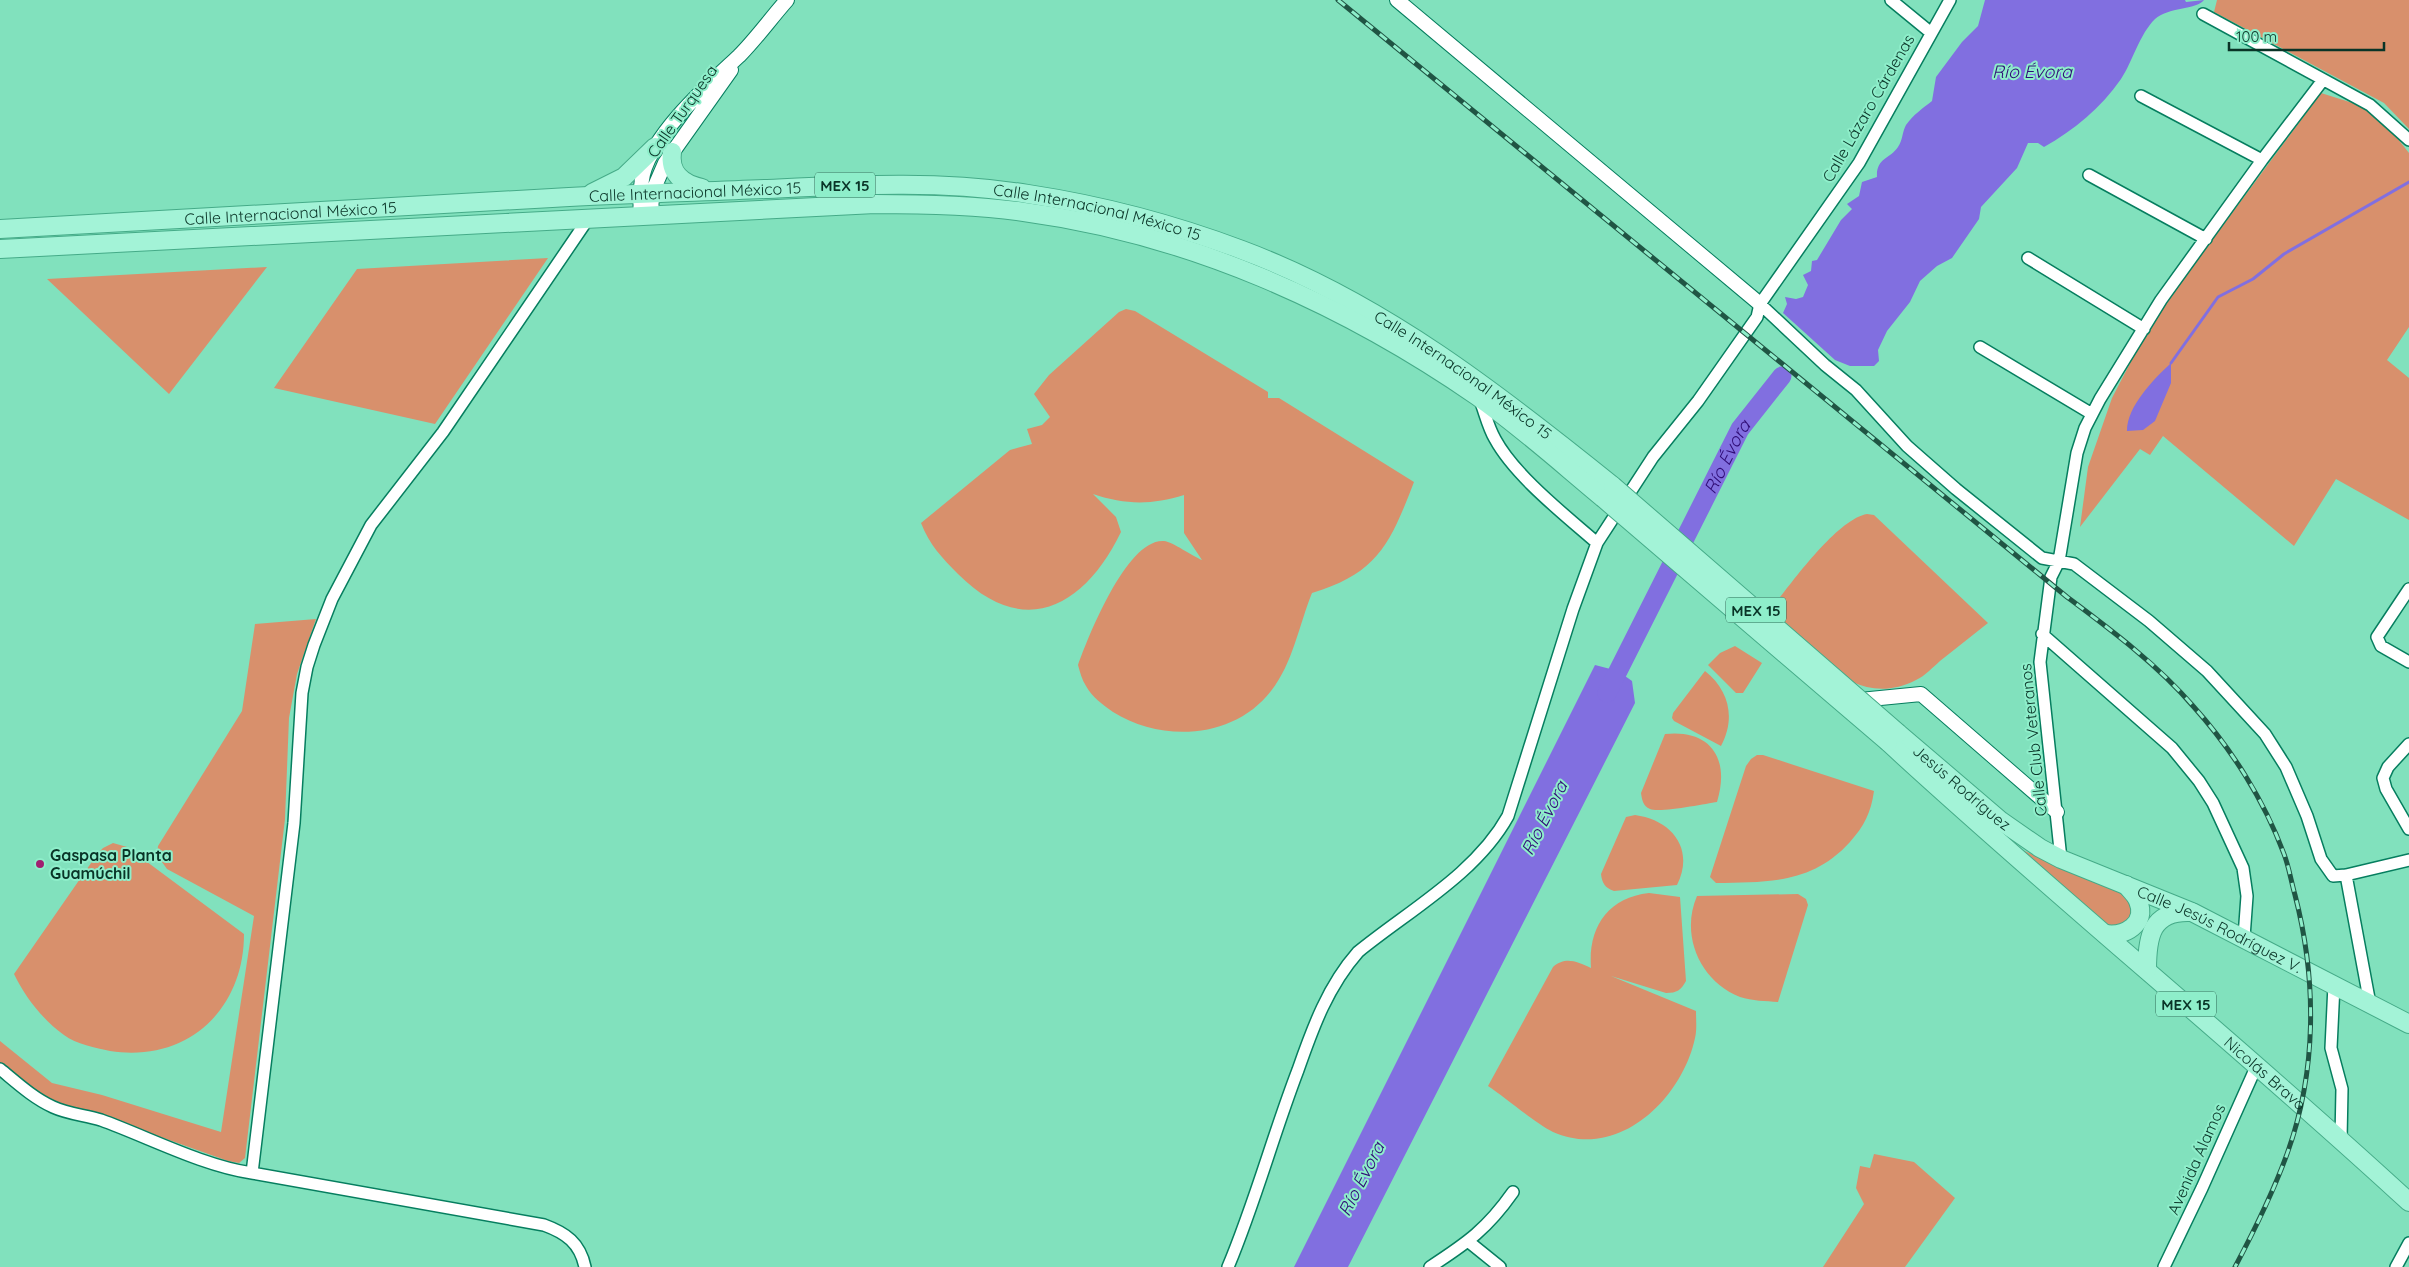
<svg xmlns="http://www.w3.org/2000/svg" width="2409" height="1267" font-family="Quicksand,sans-serif">
	<rect width="100%" height="100%" fill="#81e1bd"/>
	<path fill="#d8906c" d="M2217,0H2409V129L2384,103L2214,12Z
		M2321,93L2375,110L2409,153V327L2387,360L2409,378V520L2336,479L2294,546L2163,436L2150,455L2140,449L2080,527L2088,467L2112,398L2152,321Z
		M548,258L435,424L274,388L357,269Z
		M267,267L169,394L47,279Z
		M1126,309L1135,311L1268,392V398H1279L1414,482C1390,544 1378,573 1312,593C1299,625 1293,663 1271,691C1234,739 1162,743 1113,712C1103,705 1092,697 1086,686C1082,680 1080,672 1078,665C1088,637 1127,538 1164,541C1173,542 1192,556 1202,560L1184,533V495C1152,505 1125,505 1093,494L1116,517L1121,532C1085,606 1025,641 958,574C942,558 929,544 921,523L1010,450L1032,444L1027,429L1042,425L1050,417L1034,394L1049,375L1119,312Z
		M1867,514L1874,515L1988,623C1972,636 1956,648 1940,661C1933,667 1925,676 1916,680C1853,712 1811,649 1771,609C1790,585 1837,519 1867,514Z
		M316,619L297,674L289,718L285,819L245,1158L239,1163L228,1161L96,1114L58,1106L30,1089L0,1064V1041L52,1083L102,1095L221,1132L254,916L167,869L157,855L158,846L242,711L255,624Z
		M1735,646L1762,663L1743,693H1736L1708,665L1720,653Z
		M1705,671C1729,690 1736,718 1721,746L1674,721L1672,718L1673,713Z
		M1665,734C1712,729 1730,760 1717,802C1705,804 1659,813 1650,809C1643,806 1642,800 1641,793Z
		M1757,755H1763L1874,791C1871,813 1864,826 1850,842C1812,884 1768,882 1716,883L1710,877L1746,766L1751,759Z
		M1635,815C1672,820 1695,849 1677,885L1614,891C1605,888 1602,883 1601,874L1626,817Z
		M113,843L127,847L244,934C244,1010 187,1063 110,1051C96,1048 76,1044 64,1035C43,1020 25,997 14,974L98,853L103,848Z
		M2015,847L2129,895L2133,915L2119,928L2106,925Z
		M1649,893L1680,897L1686,981C1681,990 1677,993 1666,993L1611,976L1696,1011C1696,1020 1697,1030 1695,1038C1682,1099 1618,1161 1553,1132C1535,1123 1506,1098 1488,1086L1553,967C1566,956 1577,962 1591,968C1588,928 1607,898 1649,893Z
		M1798,894L1806,899L1808,905L1778,1002C1766,1001 1752,1001 1740,997C1700,981 1680,935 1697,896Z
		M1874,1154L1914,1162L1955,1198L1905,1267H1823L1864,1204L1856,1188L1860,1166L1870,1168Z"/>
	<path fill="#816fe0" d="M1985,0H2185L2186,2L2204,0C2196,10 2168,7 2155,19C2139,35 2133,61 2121,79C2101,108 2074,130 2044,147L2038,143H2028L2017,168L1981,207L1979,219L1952,258L1937,266L1920,281L1910,302L1887,331L1878,350L1879,361L1874,366H1850L1835,360L1783,313L1787,304L1785,297L1796,299L1803,297L1808,285L1803,275L1811,271L1812,261L1817,260L1841,220L1852,209L1847,204L1859,196L1862,182L1877,177C1876,158 1890,159 1898,147C1903,140 1902,132 1906,125C1913,115 1923,108 1932,101L1936,77L1962,42L1978,26Z
		M2171,363V383L2155,421L2143,430L2127,431C2127,406 2154,379 2171,363Z
		M1595,665L1618,671L1632,681L1635,703L1348,1267H1294Z"/>
	<g fill="none" stroke-linecap="round" stroke-linejoin="round">
		<path stroke="#816fe0" stroke-width="3" d="M2171,363L2218,297L2253,279L2284,254L2409,182"/>
		<path stroke="#816fe0" stroke-width="19" id="s1" d="M1607,693L1740,429L1782,376"/>
		<defs>
			<path id="minor" d="M1891,0L1930,32
				M2203,14L2370,105L2409,140
				M2141,96L2262,160
				M2089,175L2206,239
				M2028,258L2144,329
				M1760,304L1825,365L1856,390L1907,446L1956,489L2042,558L2074,564L2149,621L2207,671L2265,734L2286,767L2307,816L2321,859L2333,876L2346,875L2409,860
				M1980,347L2092,414
				M1480,400C1485,413 1488,427 1495,439C1515,476 1565,515 1597,543
				M2409,589L2377,637L2381,646L2409,662
				M2042,634L2172,748L2199,781L2213,803L2243,868L2247,896L2244,937
				M2409,744L2388,767L2383,778L2386,789L2409,829
				M2061,859L2040,662L2051,577L2059,561L2077,453L2085,428L2100,399L2161,300L2262,160L2323,80
				M2346,875L2370,1004
				M2334,985L2331,1048L2342,1089L2341,1139
				M0,1069C16,1082 33,1098 53,1107C68,1114 85,1115 101,1120C148,1137 203,1166 252,1173
				M1469,1242L1500,1267
				M585,1267C580,1243 566,1233 544,1225L252,1173L294,823L302,693L307,667L314,645L332,599L371,525L443,432L588,219
				M1228,1267C1255,1203 1273,1135 1298,1070C1313,1027 1328,986 1358,952C1408,911 1476,874 1508,816L1573,609L1597,543L1653,457L1698,401L1757,317L1760,304L1859,163L1950,0
				M1430,1267C1467,1243 1487,1229 1513,1192
				M2164,1267L2202,1188L2257,1065
				M2396,1267L2409,1243"/>
			<path id="tertiary" d="M1397,0L1760,304
				M641,216C640,202 640,188 643,174C655,131 707,86 739,56C756,39 771,18 787,0
				M651,216L652,193L665,163L731,70
				M1860,700L1921,694L2057,812"/>
			<g id="primary">
				<path d="M672,152C669,173 682,184 702,188"/>
				<path d="M592,193L624,177L655,147"/>
				<path id="s2" d="M0,229C184,219 368,209 552,198C623,194 694,192 765,189C853,185 941,180 1028,194C1100,205 1173,224 1242,250C1381,302 1499,394 1613,486"/>
				<path d="M0,249L875,204C925,204 975,205 1024,212C1188,234 1342,303 1477,396C1521,427 1562,464 1603,498"/>
				<path id="s3" d="M1898,733L2001,821L2040,848L2061,859L2192,912L2409,1024"/>
				<path id="s4" d="M1888,742C2058,899 2239,1045 2409,1202"/>
				<path d="M2105,934C2124,937 2148,924 2138,901C2136,895 2130,890 2126,885"/>
				<path d="M2147,970C2147,937 2151,910 2191,912"/>
			</g>
		</defs>
		<use href="#minor" stroke="#067e5f" stroke-width="14"/>
		<use href="#tertiary" stroke="#067e5f" stroke-width="16"/>
		<use href="#primary" stroke="#45ab88" stroke-width="20"/>
		<use href="#minor" stroke="#fff" stroke-width="11"/>
		<use href="#tertiary" stroke="#fff" stroke-width="14"/>
		<use href="#primary" stroke="#a3f3d7" stroke-width="18"/>
		<defs>
			<path id="rail" d="M1338,0L2067,597C2111,630 2157,664 2193,706C2231,748 2264,800 2284,854C2289,867 2291,881 2295,895C2317,980 2317,1071 2287,1154C2273,1193 2254,1231 2235,1267"/>
		</defs>
		<use href="#rail" stroke="#205544" stroke-width="5"/>
		<use href="#rail" stroke="#8eeeca" stroke-width="3" stroke-dasharray="9" stroke-linecap="butt"/>
		<defs>
			<path id="primary-bridge" d="M1613,486L1898,733
				M1603,498L1888,742"/>
		</defs>
		<use href="#primary-bridge" stroke="#45ab88" stroke-width="20" stroke-linecap="butt"/>
		<use href="#primary-bridge" stroke="#a3f3d7" stroke-width="18"/>
	</g>
	<circle fill="#a01f70" stroke="#8eeeca" stroke-width="2" cx="40" cy="864" r="5"/>
	<g text-anchor="middle" dominant-baseline="central" stroke-width="4" stroke-linejoin="round" paint-order="stroke">
		<g fill="#8eeeca" stroke="#316c58" stroke-width="1">
			<rect x="815" y="172.5" width="60" height="25" rx="4"/>
			<rect x="1726" y="597.5" width="60" height="25" rx="4"/>
			<rect x="2156" y="991.5" width="60" height="25" rx="4"/>
		</g>
		<g font-size="15" font-weight="bold" fill="#093427">
			<text x="845" y="185">MEX 15</text>
			<text x="1756" y="610">MEX 15</text>
			<text x="2186" y="1004">MEX 15</text>
		</g>
		<g font-size="16" fill="#093427" stroke="#8eeeca">
			<text transform="translate(1868 108) rotate(-60)">Calle Lázaro Cárdenas</text>
			<text transform="translate(682 111) rotate(-55)">Calle Turquesa</text>
			<text stroke="none"><textPath href="#s2" startOffset="696">Calle Internacional México 15</textPath></text>
			<text stroke="none"><textPath href="#s2" startOffset="291">Calle Internacional México 15</textPath></text>
			<text stroke="none"><textPath href="#s2" startOffset="1101">Calle Internacional México 15</textPath></text>
			<text stroke="none"><textPath href="#s2" startOffset="1506">Calle Internacional México 15</textPath></text>
			<text transform="translate(2033 740) rotate(-96)">Calle Club Veteranos</text>
			<text stroke="none"><textPath href="#s3" startOffset="84">Jesús Rodríguez</textPath></text>
			<text stroke="none"><textPath href="#s3" startOffset="380">Calle Jesús Rodríguez V.</textPath></text>
			<text stroke="none"><textPath href="#s4" startOffset="502">Nicolás Bravo</textPath></text>
			<text transform="translate(2196 1159) rotate(-66)">Avenida Álamos</text>
		</g>
		<g font-size="16" font-weight="bold" fill="#093427" stroke="#8eeeca" text-anchor="start">
			<text x="50" y="855">Gaspasa Planta<tspan x="50" dy="18">Guamúchil</tspan></text>
		</g>
		<g font-size="18" font-style="italic" fill="#2f0c75" stroke="#8eeeca">
			<text x="2032" y="71">Río Évora</text>
			<text stroke="none"><textPath href="#s1" startOffset="265">Río Évora</textPath></text>
			<text transform="translate(1544 818) rotate(-63)">Río Évora</text>
			<text transform="translate(1361 1179) rotate(-63)">Río Évora</text>
		</g>
	</g>
	<path d="M2229 42v8h155v-8" fill="none" stroke="#093427" stroke-width="2.5"/>
	<text x="2236" y="42" font-size="15" fill="#093427" stroke="#8eeeca" stroke-width="4" paint-order="stroke">100 m</text>
</svg>
